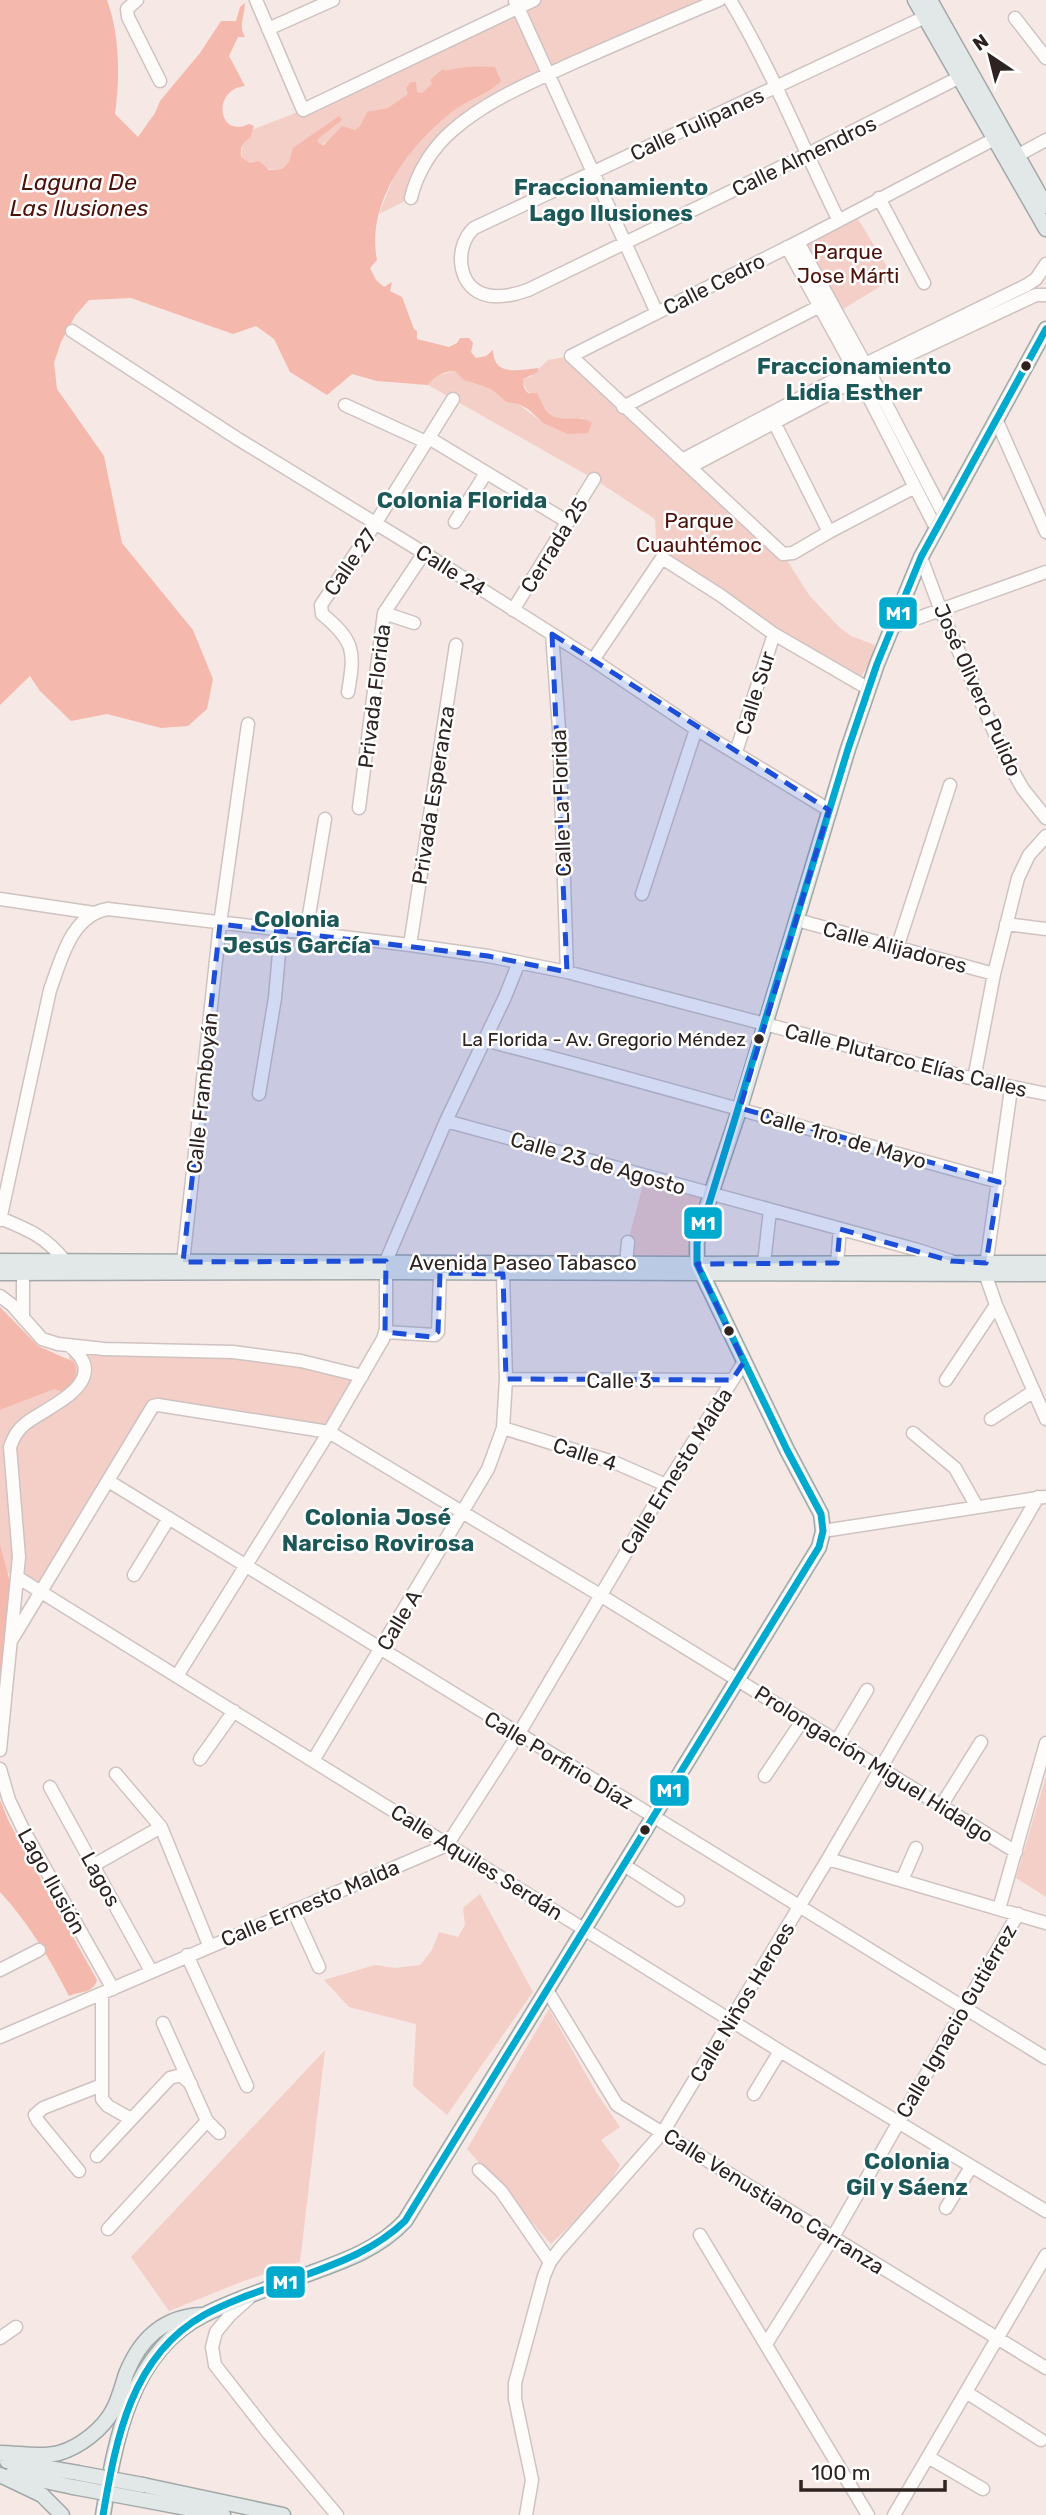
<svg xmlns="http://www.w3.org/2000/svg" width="1046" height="2515" font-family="Rubik,sans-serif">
	<rect width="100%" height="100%" fill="#f6e8e5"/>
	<path fill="#f4cfc8" d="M534,0H719L550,74L447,136L411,198L379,214C386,197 392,179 401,164C423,129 459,102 497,86L490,67C447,70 393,114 353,131C332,140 298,153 282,169C268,170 251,167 241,157L244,133L303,110Z
		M855,214L894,278L840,311L801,244Z
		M571,356L783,554L809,595L839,627L851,636L875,645L871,659L854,690L758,621L662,558L656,543L655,519L594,479L428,385L434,376L455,371L469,382L491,389L506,402L518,404L543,423L567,434L584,418C570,420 555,422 546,410C540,404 545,407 540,400C532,392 524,393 523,379L530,377L548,360Z
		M645,1176L712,1195L687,1264L626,1263L628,1242Z
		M70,1346L233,1352L362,1376L329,1432L158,1405L42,1593L7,1572L0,1544V1410L55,1389L69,1359Z
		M1046,1776V1897L1016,1878Z
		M480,1894L533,1992L447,2115L413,2086L416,2024L349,2007L324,1980L375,1965L395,1968L420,1965L432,1950L439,1932L458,1937L465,1925L463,1908Z
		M549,2009L596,2092L620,2127L601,2140L620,2165L602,2195L551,2244L467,2149Z
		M325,2050L300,2262L241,2282L169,2311L131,2257Z"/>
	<path fill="#f4b8ac" d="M0,0H107C120,35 120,78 115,114L138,137L155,113L160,101L200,53L221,21H236L240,7L245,3C245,14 238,26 245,37H238L229,56L245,86C212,89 217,139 249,124L254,126L250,138C242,142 240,149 241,157L250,163L259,161L269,170L282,169L289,162L293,148L339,116L342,120L319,138L317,141L320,144L324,145L342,126L355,130L360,126L367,112L388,108L408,94L406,88L411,82H416L417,92L422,93L432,84L430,80L443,69L446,71C464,66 476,66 495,67L501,81C492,92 468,100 456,109C412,141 365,202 377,260L370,268L376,280L384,287L392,282L390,291L402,297L414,329L417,331V339L449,347L457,343L460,338H469L473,343L471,352L476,358L486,356L493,350C494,377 518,370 538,368V372L523,379L524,388L528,393H537C540,398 542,404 545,409C557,427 579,412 592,423L588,433L567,434L543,423L528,409L518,404L506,402L491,389L464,380L455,371C444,371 434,376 428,385L377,381L352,374L327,395L290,372L274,339L256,326L233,334L131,298L89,300L75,316L61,342L54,363L57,389L104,456L122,543L193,630L213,679L207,709L188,726L161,728L107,714L71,721L40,691L30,676L0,705Z
		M0,1307L38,1346L74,1362C79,1376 74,1384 62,1392L55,1389L0,1410Z
		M0,1544L15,1601L0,1728Z
		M0,1800L9,1822L97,1980C93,1994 79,1991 69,1996C50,1959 28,1922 0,1892Z"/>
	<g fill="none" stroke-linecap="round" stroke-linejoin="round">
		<defs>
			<path id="minor" d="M137,0L127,9L128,17L160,81
				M256,0L303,110L534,0
				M730,0C772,70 802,146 838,219
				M515,1L657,313
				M925,17L474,228C455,245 456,284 483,294C497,299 514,295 528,290L806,155L960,77
				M1015,18L1046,58
				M268,29L333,0
				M1011,159L1046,140
				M411,198C417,172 433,147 453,130C487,100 534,81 575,62C623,41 671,20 719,0
				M879,198L924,283
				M798,242L870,373L943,513
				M787,247L859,378L936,528
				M72,331L238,439L424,553L593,660L696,729L829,810
				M345,405L426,442
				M623,407L820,306
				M771,416L829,532
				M996,419L1046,532
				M429,438L568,522
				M682,460L855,369L1027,285L1036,279L1046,264
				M690,467L859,378L1036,295H1046
				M915,487L829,532L793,553L783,554L571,356L798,242L1002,135
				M455,522L486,473
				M921,557L941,611L1007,761L1023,789L1046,818
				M513,610L594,479
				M384,613L414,623
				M890,628L1046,572
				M552,634L559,729L567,972
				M593,660L662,558L720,595L774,634L869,689
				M348,692C355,652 355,641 322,614L321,605L375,524L453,399
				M736,752L774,634
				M359,808L384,613L424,553
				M642,894L696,729
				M0,899L94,913
				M797,920L994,974
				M1006,924L1046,929
				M306,933L325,819
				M410,945L456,645
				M897,948L950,785
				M484,1040C657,1084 827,1135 999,1182
				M974,1079L994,974L1018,878L1029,855L1046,836
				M1011,1089L985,1273L996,1305L1046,1419
				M259,1094L275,998L281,931
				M446,1121L918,1250L951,1261
				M0,1218C29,1230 45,1236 65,1261
				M0,1220L50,990C61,960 71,915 108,909L410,945L488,956L567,972L974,1079L1046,1094
				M183,1262L220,924L248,724
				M626,1263L628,1242
				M764,1263L770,1210
				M837,1263L840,1229
				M23,1273V1318
				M0,1296L12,1305L42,1339L58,1344L104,1349L233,1352L301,1361L362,1376
				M385,1332L435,1335L438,1332L440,1273
				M506,1379L732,1380
				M946,1380L996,1305
				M991,1419L1034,1391
				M503,1428L616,1463L666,1485
				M913,1433L955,1468L977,1507
				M110,1482L1046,2058
				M823,1531L1044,1497
				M134,1575L169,1518
				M17,1577L780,2051L1046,2211
				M11,1641L153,1406L158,1405L329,1432L600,1595L1016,1852
				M177,1676L329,1432L383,1339L386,1329V1261L446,1121L505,997L519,962
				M836,1742L867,1690
				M0,1750L19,1557L10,1447C13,1438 17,1430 25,1424C48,1406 114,1382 70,1346
				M200,1759L234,1711
				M314,1759L488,1469L503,1428L506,1379L503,1274
				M0,1769L9,1800L24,1831L113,1989
				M116,1774L161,1827L209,1945
				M765,1776L802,1721
				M50,1787L151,1971
				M941,1806L981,1742
				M828,1859L1046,1923
				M94,1865L161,1827
				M624,1865L678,1900
				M902,1880L916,1848
				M999,1909L1046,1743
				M293,1910L319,1967
				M187,1955L247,2086
				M0,1970L39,1950
				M547,1990L617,2105L1046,2368
				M102,1994V2099L108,2106L131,2119
				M163,2023L207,2121L219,2133
				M0,2037L447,1845L518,1735L666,1485L744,1362
				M754,2094L780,2051
				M97,2156L170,2078L181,2075L191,2084
				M479,2170L501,2191L550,2262
				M79,2171L38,2121L35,2115L43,2108L102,2085
				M946,2208L971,2167
				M108,2229L207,2121
				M700,2235L868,2515
				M249,2298L230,2315L216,2332L212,2347L215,2365L269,2434L337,2515
				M0,2338L16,2327
				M766,2344L833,2237L1018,1914
				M966,2392L1041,2440
				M928,2457L983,2489
				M526,2515L532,2480L515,2399V2383L544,2276L550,2262L559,2250L663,2132L828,1859L1038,1497
				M894,2515L1046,2255"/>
			<path id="major" d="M915,0L1046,229
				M930,0L1046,206
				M0,1261L687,1264L1046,1263
				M0,1273L386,1272L1046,1274
				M0,2453C19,2453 40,2458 59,2453C80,2447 103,2429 113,2410C119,2399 122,2386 126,2374C140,2339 163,2317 201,2315
				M7,2461L78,2473
				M12,2474L73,2487
				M0,2475L42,2495L62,2515
				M143,2485L283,2515
				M144,2500L223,2515
				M103,2515C115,2441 130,2352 204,2315C237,2298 274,2287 308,2274C344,2261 379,2249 405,2221L819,1547L823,1531L821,1514L787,1450L702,1274L697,1264V1243L705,1212L740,1108L848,749L877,664L921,557L1046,329"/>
		</defs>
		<use href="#minor" stroke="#cec3c1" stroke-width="15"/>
		<use href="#major" stroke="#a1a9a8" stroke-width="17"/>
		<use href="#minor" stroke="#fefcfb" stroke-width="12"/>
		<use href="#major" stroke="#e2e8e8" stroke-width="14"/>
		<defs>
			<path id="major-bridge" d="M78,2473L143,2485
				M73,2487L144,2500"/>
		</defs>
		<use href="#major-bridge" stroke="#a1a9a8" stroke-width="17" stroke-linecap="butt"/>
		<use href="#major-bridge" stroke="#e2e8e8" stroke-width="14"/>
		<defs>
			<path id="bus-1" d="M103,2515C116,2439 131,2356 204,2315C235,2298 270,2288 303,2276C341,2262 376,2249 405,2221L819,1547L823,1531L821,1514L787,1450L697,1264V1243L848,749L877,664L921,557L1046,329"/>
		</defs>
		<use href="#bus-1" stroke="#fff" stroke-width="12"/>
		<use href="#bus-1" stroke="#00a9ce" stroke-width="7"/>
	</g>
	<path fill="#1d4ed8" fill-opacity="0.2" stroke="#1d4ed8" stroke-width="5" stroke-dasharray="14 9" stroke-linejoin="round" d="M552,634L829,810L740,1108L999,1182L986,1263L951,1261L840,1229L837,1263L697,1264L744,1362L732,1380L506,1379L503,1274L440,1273L438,1332L431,1337L385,1332L386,1261L183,1262L220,924L488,956L567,972Z"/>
	<g fill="#2e2321" stroke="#fff" stroke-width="2.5">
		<circle cx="1026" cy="366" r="6"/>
		<circle cx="759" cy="1039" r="6"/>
		<circle cx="729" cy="1331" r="6"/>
		<circle cx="645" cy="1830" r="6"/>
	</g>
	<g text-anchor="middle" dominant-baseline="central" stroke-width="5" stroke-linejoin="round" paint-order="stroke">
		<g font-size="19" fill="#2e2321" stroke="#fff" text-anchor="end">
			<text x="746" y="1039">La Florida - Av. Gregorio Méndez</text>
		</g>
		<g font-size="21" fill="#2e2321" stroke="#fff">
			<text transform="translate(697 124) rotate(-25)">Calle Tulipanes</text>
			<text transform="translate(804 156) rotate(-26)">Calle Almendros</text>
			<text transform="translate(714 284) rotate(-27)">Calle Cedro</text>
			<text transform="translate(554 545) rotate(-58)">Cerrada 25</text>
			<text transform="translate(350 562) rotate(-56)">Calle 27</text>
			<text transform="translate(451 570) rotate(32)">Calle 24</text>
			<text transform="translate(978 690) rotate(66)">José Olivero Pulido</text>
			<text transform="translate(755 693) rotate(-72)">Calle Sur</text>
			<text transform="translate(374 696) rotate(-83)">Privada Florida</text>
			<text transform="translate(433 795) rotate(-81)">Privada Esperanza</text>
			<text transform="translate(561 803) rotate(-92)">Calle La Florida</text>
			<text transform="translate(895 947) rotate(15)">Calle Alijadores</text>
			<text transform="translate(906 1060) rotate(14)">Calle Plutarco Elías Calles</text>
			<text transform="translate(202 1093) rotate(-84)">Calle Framboyán</text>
			<text transform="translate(843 1138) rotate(16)">Calle 1ro. de Mayo</text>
			<text transform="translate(598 1163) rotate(16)">Calle 23 de Agosto</text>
			<text x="523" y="1262">Avenida Paseo Tabasco</text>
			<text x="619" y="1380">Calle 3</text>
			<text transform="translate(585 1454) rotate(18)">Calle 4</text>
			<text transform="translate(676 1471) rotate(-58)">Calle Ernesto Malda</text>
			<text transform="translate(399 1620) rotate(-59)">Calle A</text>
			<text transform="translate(559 1760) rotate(31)">Calle Porfirio Díaz</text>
			<text transform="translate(874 1764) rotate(32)">Prolongación Miguel Hidalgo</text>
			<text transform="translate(477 1862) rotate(32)">Calle Aquiles Serdán</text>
			<text transform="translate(101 1879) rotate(61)">Lagos</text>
			<text transform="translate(52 1881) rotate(61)">Lago Ilusión</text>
			<text transform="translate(310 1903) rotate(-23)">Calle Ernesto Malda</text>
			<text transform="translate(742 2002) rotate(-59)">Calle Niños Heroes</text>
			<text transform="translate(956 2021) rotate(-60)">Calle Ignacio Gutiérrez</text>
			<text transform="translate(774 2201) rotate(32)">Calle Venustiano Carranza</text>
		</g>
		<g font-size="21" fill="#4d1109" stroke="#fff">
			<text x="848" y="251">Parque<tspan x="848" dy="24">Jose Márti</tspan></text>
			<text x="699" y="520">Parque<tspan x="699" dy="24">Cuauhtémoc</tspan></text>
		</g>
		<g font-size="23" font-style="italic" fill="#4d1109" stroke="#fff">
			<text x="79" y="182">Laguna De<tspan x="79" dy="26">Las Ilusiones</tspan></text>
		</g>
		<g font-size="23" font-weight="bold" fill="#1d5859" stroke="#fff">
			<text x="611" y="187">Fraccionamiento<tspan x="611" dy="26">Lago Ilusiones</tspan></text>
			<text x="854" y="366">Fraccionamiento<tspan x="854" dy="26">Lidia Esther</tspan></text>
			<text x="462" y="500">Colonia Florida</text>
			<text x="297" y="919">Colonia<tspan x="297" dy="26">Jesús García</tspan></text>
			<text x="378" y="1517">Colonia José<tspan x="378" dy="26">Narciso Rovirosa</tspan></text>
			<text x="907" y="2161">Colonia<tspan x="907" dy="26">Gil y Sáenz</tspan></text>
		</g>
	</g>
	<g stroke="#fff" stroke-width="2.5">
		<rect x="878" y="596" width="40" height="34" rx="7" fill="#00a9ce"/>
		<rect x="683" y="1206" width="40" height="34" rx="7" fill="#00a9ce"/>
		<rect x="649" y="1774" width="41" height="33" rx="7" fill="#00a9ce"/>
		<rect x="265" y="2265" width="41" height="34" rx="7" fill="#00a9ce"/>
	</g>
	<g font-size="19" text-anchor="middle" font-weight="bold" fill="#fff">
		<text x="898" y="620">M1</text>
		<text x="703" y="1230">M1</text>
		<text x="669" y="1797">M1</text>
		<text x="285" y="2289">M1</text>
	</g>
	<g transform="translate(990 56) rotate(325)" stroke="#ffffff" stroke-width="5" paint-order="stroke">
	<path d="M0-5L12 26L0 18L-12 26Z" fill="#2e2321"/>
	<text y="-10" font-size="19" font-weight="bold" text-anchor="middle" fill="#2e2321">N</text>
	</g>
	<path d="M801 2480v10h144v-10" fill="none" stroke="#2e2321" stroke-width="3.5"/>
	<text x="811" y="2480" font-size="21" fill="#2e2321" stroke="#ffffff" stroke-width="5" paint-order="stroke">100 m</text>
</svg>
